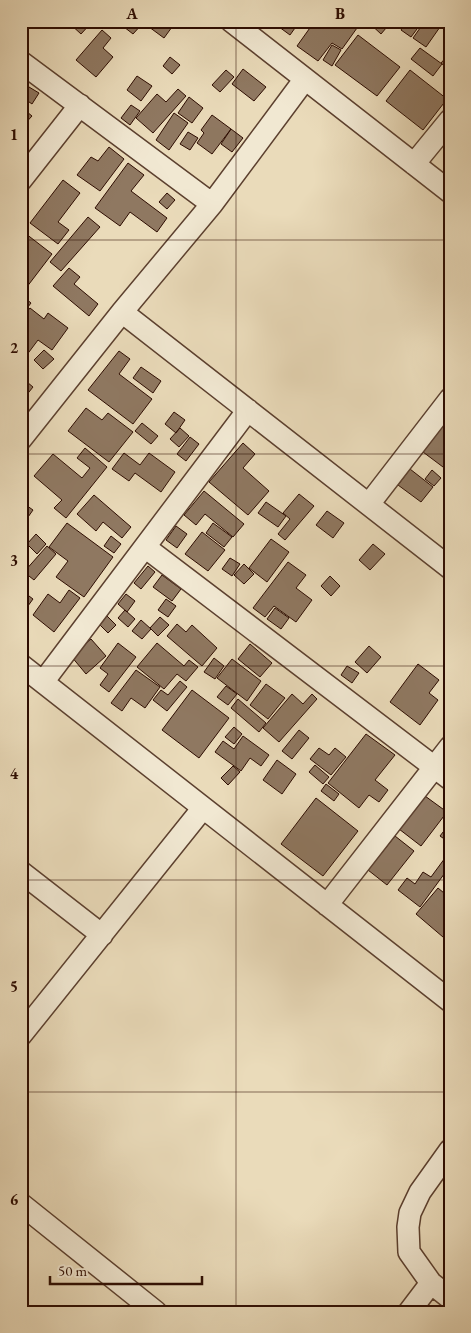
<svg xmlns="http://www.w3.org/2000/svg" width="471" height="1333" font-family="'EB Garamond',serif">
	<rect width="100%" height="100%" fill="#eadbba"/>
	<filter id="stains"><feTurbulence type="fractalNoise" baseFrequency=".004" numOctaves="4"/><feColorMatrix values="0 0 0 0 .2 0 0 0 0 .09 0 0 0 0 .02 0 0 0 .5 -.17"/></filter>
	<radialGradient id="worn" r=".72"><stop offset=".6" stop-color="#630" stop-opacity="0"/><stop offset="1" stop-color="#630" stop-opacity=".3"/></radialGradient>
	<path fill="#8f7861" stroke="#2d0c01" d="M71,21H91L92,22L81,34L69,23Z
		M129,21H141L143,23L133,34L124,27Z
		M147,21H165L172,27L164,38L145,24Z
		M271,21H300L290,35Z
		M307,21H362L342,49L332,43L318,61L297,46L312,25Z
		M367,21H392L381,34Z
		M407,21H423L411,37L401,30Z
		M425,21H432L440,27L426,47L413,38Z
		M102,30L111,38L103,48L113,57L96,77L76,60Z
		M358,35L400,67L377,96L335,65Z
		M332,45L341,50L332,66L323,60Z
		M420,48L442,64L433,76L411,59Z
		M450,53V71L441,63Z
		M170,57L180,65L172,74L163,66Z
		M243,69L266,87L254,101L232,84Z
		M226,70L234,77L220,92L212,85Z
		M410,70L447,99L423,130L386,101Z
		M137,76L152,86L141,101L127,90Z
		M29,87L39,93L32,104L22,97Z
		M178,89L186,96L153,133L136,118L157,94L166,102Z
		M189,97L203,108L192,123L178,113Z
		M131,105L140,111L130,125L121,118Z
		M21,107L32,116L21,128Z
		M174,113L188,123L169,150L156,140Z
		M212,115L231,129L212,154L197,143L204,133L201,130Z
		M231,129L243,138L232,152L221,144Z
		M188,132L198,138L190,150L180,144Z
		M109,147L124,159L100,191L77,175L91,157L98,161Z
		M128,163L144,175L131,191L167,218L157,232L130,212L120,226L95,208Z
		M63,180L80,193L58,222L69,230L58,244L30,223Z
		M167,193L175,200L167,209L159,202Z
		M88,217L100,227L61,271L50,262Z
		M21,230L52,254L23,292L21,291Z
		M69,268L80,277L74,284L98,304L89,316L53,286Z
		M25,298L31,303L21,316V303Z
		M30,308L44,319L48,313L68,328L52,350L38,340L26,356L21,352V341L28,332L21,327V319Z
		M44,350L54,359L43,369L34,360Z
		M119,351L130,359L119,374L152,399L133,424L88,390Z
		M141,367L161,381L153,393L133,378Z
		M21,377L33,387L21,402Z
		M86,408L102,420L108,413L133,432L109,462L68,431Z
		M174,412L185,420L176,433L165,424Z
		M450,416V467L447,470L423,452Z
		M142,423L158,436L151,444L135,431Z
		M180,428L189,436L179,447L170,439Z
		M190,437L199,444L186,461L177,454Z
		M243,443L255,454L243,468L269,491L248,515L209,482Z
		M85,448L107,467L66,518L54,508L62,500L34,476L53,454L82,478L90,468L77,458Z
		M124,453L140,465L149,453L175,472L161,492L135,473L129,481L112,469Z
		M410,469L433,487L421,502L398,485Z
		M432,470L441,478L434,486L425,479Z
		M204,491L244,524L233,537L205,514L196,525L184,515Z
		M299,494L314,506L285,540L278,534L290,519L283,513Z
		M94,495L131,527L122,538L103,522L96,531L77,514Z
		M266,502L286,516L278,527L258,513Z
		M23,503L33,510L21,527V505Z
		M327,511L344,523L333,538L316,525Z
		M67,523L113,557L84,597L56,577L68,561L49,547Z
		M213,523L232,537L224,547L206,533Z
		M176,526L187,534L177,548L166,540Z
		M202,532L225,550L208,571L185,554Z
		M36,534L46,544L37,554L27,544Z
		M111,536L121,544L114,553L104,546Z
		M271,539L289,552L267,582L249,568Z
		M373,544L385,554L370,570L359,560Z
		M47,546L56,554L34,580L24,572Z
		M230,558L240,564L232,576L222,569Z
		M288,562L306,575L296,588L312,600L296,622L274,606L265,617L253,608Z
		M244,564L254,574L244,584L234,575Z
		M148,566L155,572L141,589L134,583Z
		M162,575L181,589L172,601L153,587Z
		M330,576L340,586L331,596L321,586Z
		M21,590L33,599L25,610L21,607Z
		M69,590L80,598L54,632L33,615L48,594L60,603Z
		M126,594L135,601L127,612L118,604Z
		M166,599L176,606L168,617L158,610Z
		M275,608L289,618L281,629L267,619Z
		M125,610L135,619L128,627L118,618Z
		M106,615L116,625L108,633L98,623Z
		M160,617L169,625L158,636L150,628Z
		M141,620L151,629L142,639L132,631Z
		M177,624L186,632L192,625L217,648L202,666L167,636Z
		M91,639L106,656L86,674L71,656Z
		M118,643L136,657L109,692L100,685L108,674L100,668Z
		M157,643L184,666L189,660L198,667L186,681L177,674L164,689L137,667Z
		M250,644L272,663L260,677L238,659Z
		M369,646L381,657L367,673L355,662Z
		M214,658L224,666L215,679L204,672Z
		M232,659L261,681L247,701L217,678Z
		M418,664L439,680L429,693L438,700L420,725L390,702Z
		M347,666L359,673L352,683L341,675Z
		M136,670L160,687L145,708L131,698L122,711L111,703Z
		M180,681L187,687L167,711L153,700L161,690L168,695Z
		M266,684L285,698L268,719L250,705Z
		M226,686L237,694L228,705L217,697Z
		M192,690L229,718L199,758L162,730Z
		M292,694L303,704L312,694L317,699L279,742L263,728Z
		M238,699L266,723L259,732L231,708Z
		M234,727L242,734L234,744L225,737Z
		M299,730L309,738L292,759L282,751Z
		M366,734L395,755L375,780L388,790L379,802L369,795L359,808L328,783Z
		M243,736L269,755L261,766L250,758L241,771L215,752L223,741L234,749Z
		M319,748L329,755L335,748L346,757L331,775L310,759Z
		M277,760L296,774L282,794L263,780Z
		M315,765L329,777L323,784L309,772Z
		M233,766L240,772L228,785L221,778Z
		M326,784L339,794L334,801L321,791Z
		M425,796L447,812L421,846L399,829Z
		M316,798L358,831L323,876L281,844Z
		M450,823V843L440,836Z
		M395,836L414,851L387,885L368,870Z
		M445,858L450,862V866L420,907L398,890L407,878L415,884L423,872L431,877Z
		M438,888L450,898V943L416,914Z"/>
	<g fill="none" stroke-linecap="round" stroke-linejoin="round">
		<defs>
			<path id="street" d="M231,21L450,192
				M21,62L212,204
				M414,164L450,120
				M21,180L80,105
				M122,312L450,568
				M21,439L122,312L212,204L305,79
				M369,504L450,399
				M145,547L450,779
				M21,665L450,1001
				M43,682L248,410
				M21,872L102,935
				M327,905L450,747
				M21,1035L203,808
				M450,1150L420,1192L410,1213L408,1227L409,1252L431,1283L450,1298
				M21,1204L156,1312
				M409,1312L431,1283"/>
		</defs>
		<use href="#street" stroke="#5c402f" stroke-width="24"/>
		<use href="#street" stroke="#f1e8d2" stroke-width="21"/>
	</g>
	<path fill="none" stroke="#2d0c01" stroke-width="1" stroke-opacity="0.55" d="M236,21V1312M21,240H450M21,454H450M21,666H450M21,880H450M21,1092H450"/>
	<rect width="471" height="1333" fill="none" stroke="#eadbba" stroke-width="55"/>
	<path d="M50 1276v8h152v-8" fill="none" stroke="#2d0c01" stroke-width="2.5"/>
	<text x="58" y="1276" font-size="15" fill="#2d0c01" stroke="#f1e8d2" stroke-width="4" paint-order="stroke">50 m</text>
	<rect x="28" y="28" width="416" height="1278" fill="none" stroke="#2d0c01" stroke-width="2"/>
	<g font-size="16" text-anchor="middle" font-weight="bold" fill="#2d0c01">
		<text x="132" y="19">A</text>
		<text x="340" y="19">B</text>
		<text x="14" y="140">1</text>
		<text x="14" y="353">2</text>
		<text x="14" y="566">3</text>
		<text x="14" y="779">4</text>
		<text x="14" y="992">5</text>
		<text x="14" y="1205">6</text>
	</g>
	<rect width="100%" height="100%" filter="url(#stains)"/>
	<rect width="100%" height="100%" fill="url(#worn)"/>
</svg>
